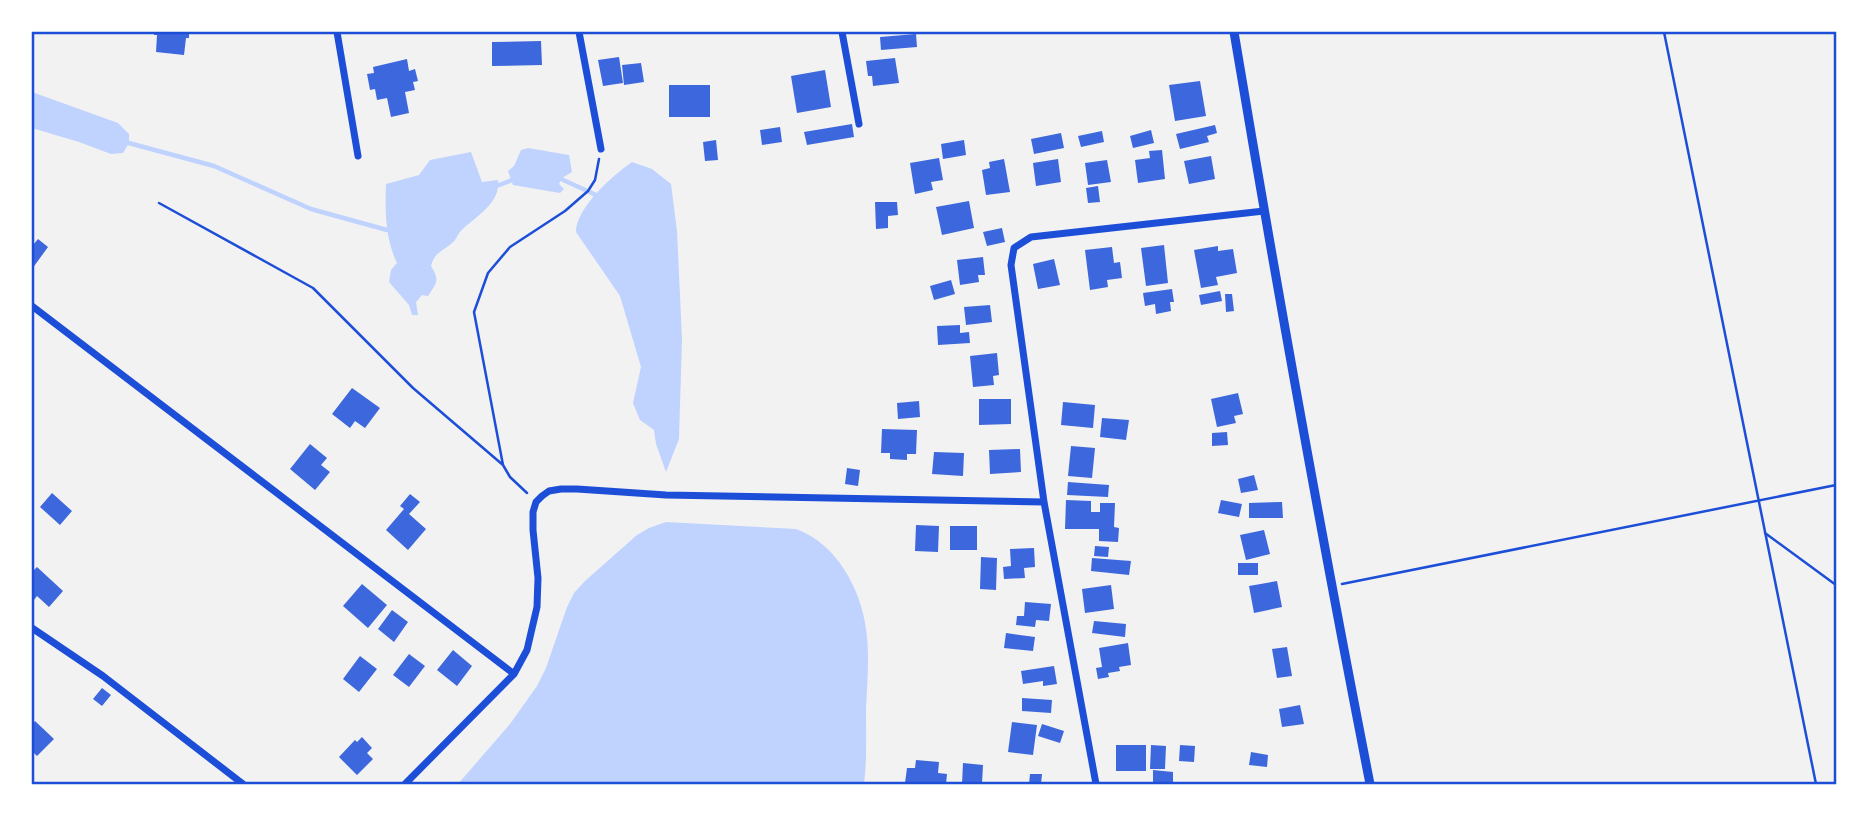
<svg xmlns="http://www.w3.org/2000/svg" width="1868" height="816" font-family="Roboto,sans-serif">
	<rect width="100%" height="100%" fill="#f2f2f2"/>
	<path fill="#bfd3fe" d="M32,92L118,123L129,134V143L123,153L111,154L79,142L32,128Z
		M528,148L569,155L572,172L562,178L559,184L564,189L560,193L513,185L508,171L514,166L521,150Z
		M471,152L482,182L498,180C501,205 473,217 459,233C458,235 455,241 453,242C444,251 434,252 431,266C440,281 437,282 428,296L422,295L416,302L418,315H412L409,305L389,282L391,270L397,263C385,238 385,211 386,184L419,175L430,160Z
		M632,162L652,169L671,184L677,231L682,339L679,439L666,472L656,444L654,430L640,420L633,403L641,367L620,296L576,232C576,208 613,175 632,162Z
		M666,522L796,529C836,543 861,589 866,629C870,656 867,683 866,710C866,734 867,760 864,784H458L510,724L537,686L546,668L567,607L574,593L585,581L637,535L649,528Z"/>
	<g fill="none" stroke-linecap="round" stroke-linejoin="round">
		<path stroke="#bfd3fe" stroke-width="4.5" d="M125,142L214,166L311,209L387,230L392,228
			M559,178L596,195L600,199
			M494,187L515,179"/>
	</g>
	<path fill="#3d67dc" d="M154,32H189V38H186L184,55L156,52L157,35H154Z
		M916,34L917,47L881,50L880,37Z
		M541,41L542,65L492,66V42Z
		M619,57L623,83L603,86L598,60Z
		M895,58L899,83L873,86L872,76H868L866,61Z
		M407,59L409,71L415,69L418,81L413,82L415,90L405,92L409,113L391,117L387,98L377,100L375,89L370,90L367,74L374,73L373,67Z
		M641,63L644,82L624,85L622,65Z
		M825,70L831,107L797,113L791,76Z
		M1200,81L1206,116L1175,121L1169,85Z
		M669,85H710V117H669Z
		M852,124L854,137L807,145L804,132Z
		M1215,125L1217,133L1207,136L1209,142L1180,149L1176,134Z
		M780,127L782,142L762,145L760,130Z
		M1151,130L1154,143L1133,148L1130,136Z
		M1102,131L1104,142L1081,147L1078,136Z
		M1061,133L1064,148L1034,154L1031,139Z
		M716,140L718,160L705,161L703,142Z
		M964,140L966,155L943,159L941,144Z
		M1162,150L1165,179L1138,183L1135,160L1150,158L1149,151Z
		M1211,156L1215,179L1189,184L1184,161Z
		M939,158L943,180L931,182L933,190L915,194L910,163Z
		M1004,159L1010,192L986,195L982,170L990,168L989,162Z
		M1058,159L1061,182L1036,186L1033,163Z
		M1107,160L1111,182L1088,185L1085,163Z
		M1098,186L1100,202L1088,203L1086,188Z
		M969,201L974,228L942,235L936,207Z
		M875,202H897L898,215L888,216V228L876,229Z
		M1002,228L1005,242L987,246L983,232Z
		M38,239L48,247L32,269V243L33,245Z
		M1164,245L1168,283L1146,286L1141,248Z
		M1218,246V251L1233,249L1237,273L1216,277L1218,285L1201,288L1194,250Z
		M1112,247L1114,263L1120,262L1122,278L1107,280L1108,287L1090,290L1085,250Z
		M983,257L985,275H978L979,282L960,285L957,260Z
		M1054,259L1060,285L1038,289L1033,264Z
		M951,280L955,294L934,300L930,286Z
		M1172,289L1174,302H1170L1171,311L1156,314L1155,304L1145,306L1143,293Z
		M1220,291L1222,301L1201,305L1199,295Z
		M1225,294H1232L1234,311L1226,312Z
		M990,305L992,322L966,325L964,307Z
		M960,325V333L969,332L970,343L938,345L937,326Z
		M997,353L999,375L993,376L994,385L973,387L970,356Z
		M352,388L380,408L365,428L355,421L350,428L332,414Z
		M1238,393L1243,414L1234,416L1236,423L1217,427L1211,399Z
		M979,399H1011V424L979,425Z
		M919,401L920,417L898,419L897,403Z
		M1063,402L1095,405L1093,428L1061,425Z
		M1102,418L1129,420L1126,440L1100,437Z
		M882,429L917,430L916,454H907V460L890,459V453H881Z
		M1227,432L1228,445L1212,446V433Z
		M310,444L327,458L321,465L330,472L315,490L290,469Z
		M1071,446L1095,448L1092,478L1068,476Z
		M1020,449L1021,472L990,474L989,450Z
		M934,452L964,453L963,476L932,474Z
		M847,468L860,470L858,486L845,484Z
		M1254,475L1258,490L1241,493L1238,479Z
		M1068,482L1109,485L1108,497L1067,495Z
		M52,493L72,511L60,525L40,507Z
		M410,494L420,502L409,514L426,529L408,550L386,530L404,509L400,506Z
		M1066,500L1091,501V512H1100V503H1115L1114,527L1119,528L1118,542L1099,541V529H1065Z
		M1221,500L1242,504L1239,517L1218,513Z
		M1282,502L1283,518H1249V503Z
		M916,525L939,526L938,552L915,551Z
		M950,526H977V550H950Z
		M1264,530L1270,554L1246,560L1240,535Z
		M1095,546L1109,547L1108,557L1094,556Z
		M1034,548L1035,567L1024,568L1025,578L1004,579L1003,567L1011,566L1010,549Z
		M981,557L997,558L996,590L980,589Z
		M1092,558L1131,561L1129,575L1091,571Z
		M1238,563H1258V575H1238Z
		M37,567L63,591L49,607L37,596L34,600L32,598V572Z
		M1277,581L1282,607L1254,613L1249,586Z
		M362,584L387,605L368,628L343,606Z
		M1111,585L1114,609L1085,613L1082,589Z
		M1025,602L1051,604L1049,621L1036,620L1035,627L1016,625L1017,616H1024Z
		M392,610L408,622L394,642L378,629Z
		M1094,621L1126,624L1125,637L1092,633Z
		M1006,633L1035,637L1033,651L1004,648Z
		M1128,643L1131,665L1119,667L1120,671L1108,673L1109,677L1098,679L1096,668L1102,667L1099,648Z
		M1287,647L1292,676L1277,678L1272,649Z
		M453,650L472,666L457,686L437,670Z
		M409,654L425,666L409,687L393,675Z
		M360,656L377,669L359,692L343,679Z
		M1054,666L1057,684L1043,686V681L1023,684L1021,671Z
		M102,688L111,695L102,706L93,699Z
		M1022,698L1052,700L1051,713L1022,711Z
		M1300,705L1304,724L1282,727L1279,709Z
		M35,721L54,739L37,756L32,751V725Z
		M1012,722L1037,725L1033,755L1008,752Z
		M1042,724L1064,731L1060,743L1038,736Z
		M362,737L372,748L367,753L373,759L357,775L339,757L355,740L357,742Z
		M1116,745H1146V771H1116Z
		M1151,745L1166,746L1165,769H1150Z
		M1180,745L1195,746L1194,762L1179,761Z
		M1251,752L1268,755L1267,767L1249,765Z
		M916,760L939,762L938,773L947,774L946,784L905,783L907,768H915Z
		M963,763L983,765L982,784H962Z
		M1153,770L1173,772V783L1153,782Z
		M1030,774H1042L1041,784H1029Z"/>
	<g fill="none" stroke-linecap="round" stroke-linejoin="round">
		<path stroke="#1d4ed8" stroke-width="2.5" d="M1664,32L1816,784
			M159,203L313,288L413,388L503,465
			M527,493L510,477L503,465L474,312L488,273L510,247L565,211L588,191L595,180L599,159
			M1765,533L1836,585
			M1342,584L1836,485"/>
		<path stroke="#1d4ed8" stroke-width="7" d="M337,32L358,156
			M579,32L601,149
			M842,32L859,124
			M32,306L514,674
			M32,628L103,676L243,784
			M405,784L514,674L527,650L537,607L538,578L533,530V512L536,502L542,496L549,491L561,489H577L666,495L1044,502
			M1096,784L1044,502L1011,265L1014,248L1031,237L1264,211"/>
		<path stroke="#1d4ed8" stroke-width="9" d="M1234,32C1276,283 1321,534 1370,784"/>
	</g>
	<rect width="1868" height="816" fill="none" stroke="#ffffff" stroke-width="66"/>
	<rect x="33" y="33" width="1802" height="750" fill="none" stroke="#1d4ed8" stroke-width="2.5"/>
</svg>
